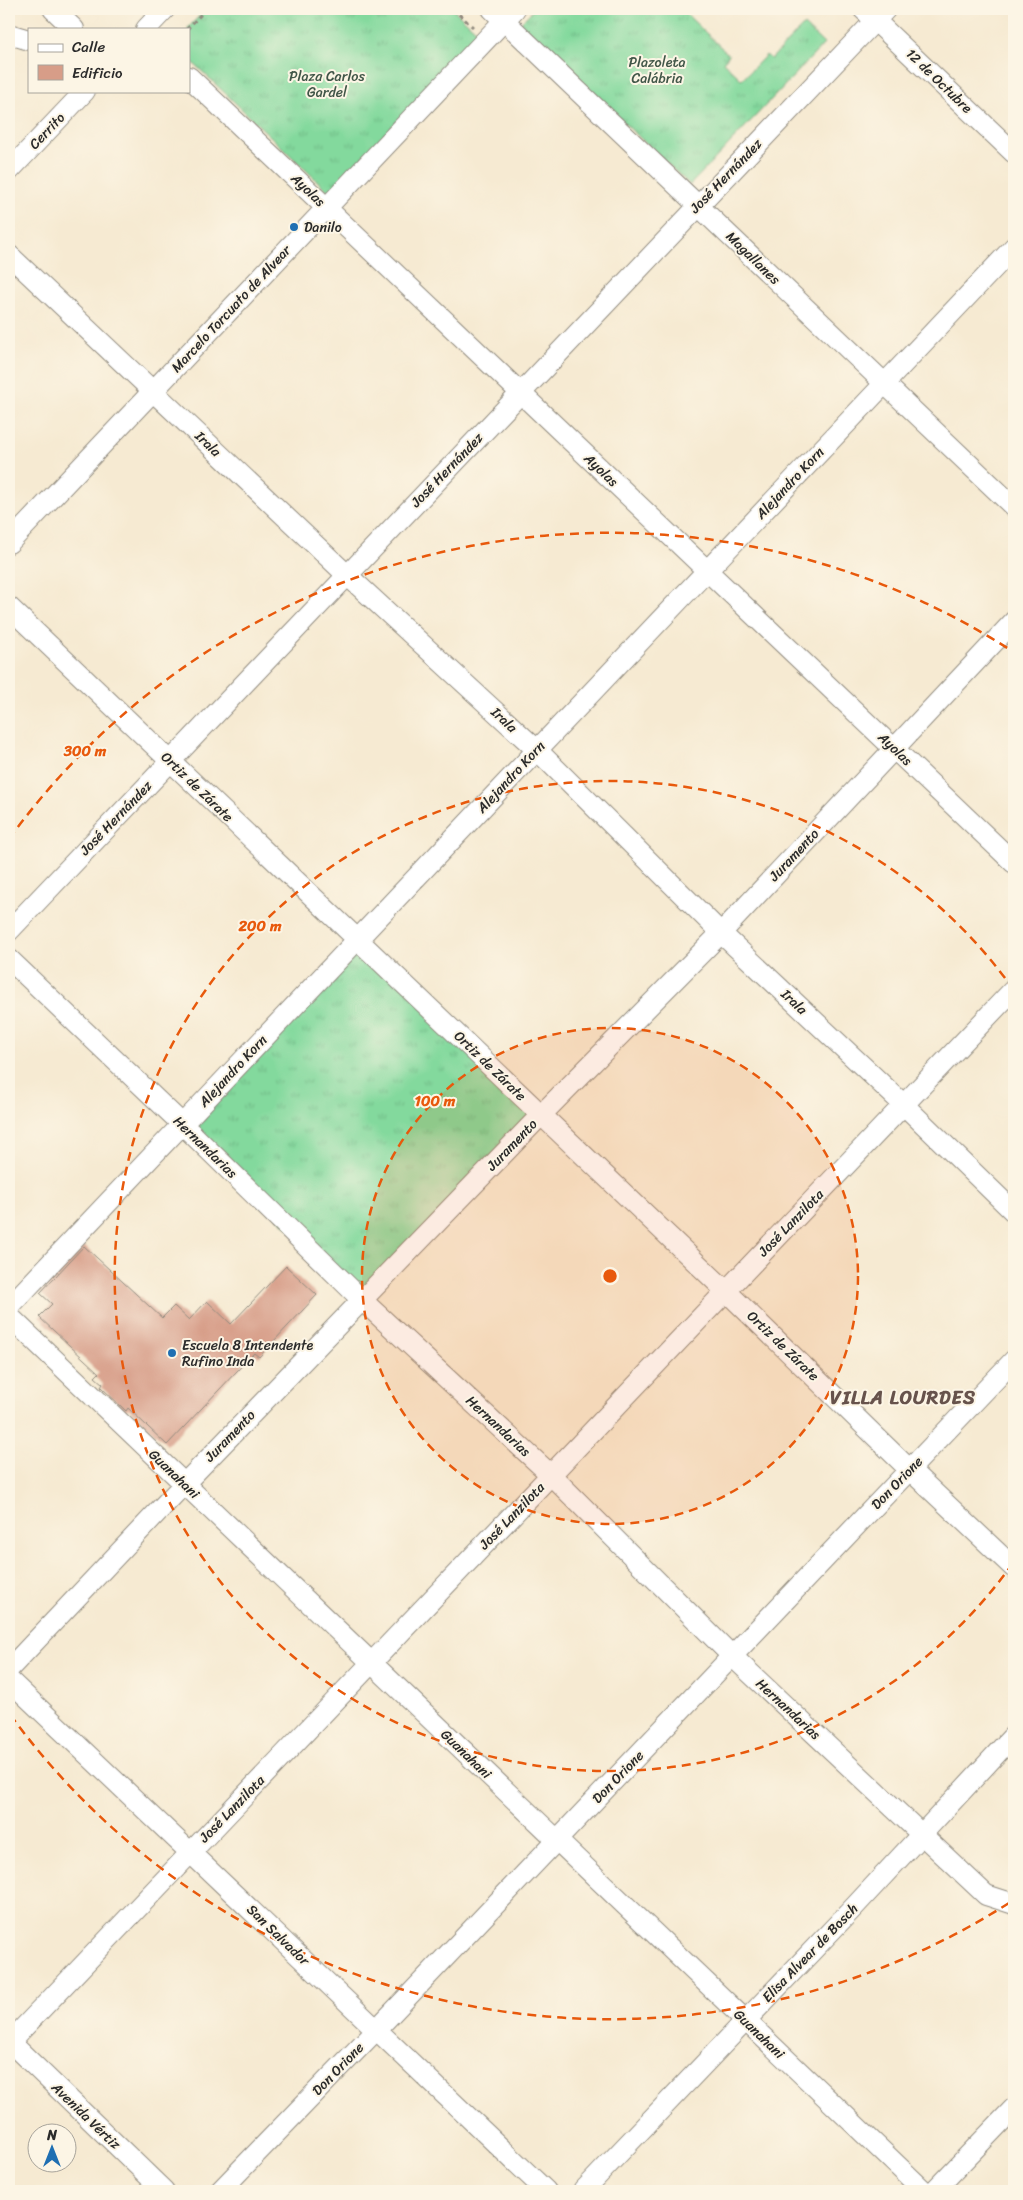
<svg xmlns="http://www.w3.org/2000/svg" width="1023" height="2200" font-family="Sriracha,sans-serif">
	<defs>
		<pattern id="grass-tufts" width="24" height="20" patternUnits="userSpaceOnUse" patternTransform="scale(1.25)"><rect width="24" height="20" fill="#83d99d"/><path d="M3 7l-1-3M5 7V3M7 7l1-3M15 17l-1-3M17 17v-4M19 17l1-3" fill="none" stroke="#71ba87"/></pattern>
	</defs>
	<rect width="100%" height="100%" fill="#fcf5e5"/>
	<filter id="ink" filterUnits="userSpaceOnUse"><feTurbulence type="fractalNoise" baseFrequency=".02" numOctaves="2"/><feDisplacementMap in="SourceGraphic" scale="10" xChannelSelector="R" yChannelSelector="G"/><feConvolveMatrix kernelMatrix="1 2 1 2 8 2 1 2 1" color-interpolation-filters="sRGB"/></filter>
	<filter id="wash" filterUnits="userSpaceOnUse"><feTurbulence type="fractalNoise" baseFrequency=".0096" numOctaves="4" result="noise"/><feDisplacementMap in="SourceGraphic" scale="20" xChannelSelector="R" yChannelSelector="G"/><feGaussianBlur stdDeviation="1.12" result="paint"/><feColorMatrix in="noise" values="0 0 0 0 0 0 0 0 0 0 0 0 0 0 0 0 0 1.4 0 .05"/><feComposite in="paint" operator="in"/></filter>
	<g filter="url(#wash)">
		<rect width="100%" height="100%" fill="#f6ead2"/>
		<path fill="url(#grass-tufts)" stroke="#578264" d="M206,9H453L480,34L329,192L189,59V29H187Z
			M534,9H681L729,55L723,62L742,80L766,55L771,59L804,25L824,44L690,185L519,24Z
			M357,939L541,1115L363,1301L182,1124Z"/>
		<g id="blocks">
			<path fill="#d79d88" d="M84,1246L162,1318L174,1306L189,1320L207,1301L231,1324L286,1266L317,1295L259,1357L254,1353L167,1445L128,1408L126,1411L101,1387L103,1384L95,1377L99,1373L39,1317L52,1304L40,1293Z"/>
		</g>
	</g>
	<g filter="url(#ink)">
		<use href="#blocks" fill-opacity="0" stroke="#908a7e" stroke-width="1"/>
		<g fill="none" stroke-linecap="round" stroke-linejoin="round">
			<defs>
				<path id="minor" d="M53,9L74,29
					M492,9L1014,507
					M863,9L1014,153
					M146,29L165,9
					M9,34L29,40
					M189,77L1014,863
					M9,171L85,91
					M9,255L347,575L537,750L721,933L904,1105L1014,1212
					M9,543L515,9
					M9,607L726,1291L910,1470L1014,1568
					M9,931L886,9
					M9,959L182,1124L363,1301L551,1475L732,1656L986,1895L1014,1904
					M9,1307L1014,247
					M9,1316L924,2191
					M9,1669L184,1484L541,1115L721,933L1014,621
					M9,1680L546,2191
					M9,2041L164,2191
					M9,2043L1014,989
					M220,2191L376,2030L1014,1360
					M583,2191L855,1906L1014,1735
					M934,2191L1014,2108"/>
			</defs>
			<use href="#minor" stroke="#908a7e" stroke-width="22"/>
			<path stroke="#908a7e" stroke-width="3" stroke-dasharray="4 4" stroke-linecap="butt" d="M453,9L473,27
				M187,29L206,9"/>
			<use href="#minor" stroke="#fff" stroke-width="20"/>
		</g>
	</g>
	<circle cx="610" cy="1276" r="248" fill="#e8590c" fill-opacity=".12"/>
	<g fill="none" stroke="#e8590c" stroke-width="2.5" stroke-dasharray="9 6">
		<circle cx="610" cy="1276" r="248"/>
		<path d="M1013 1563A495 495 0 1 1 1013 989"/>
		<path d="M1009 1903A743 743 0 0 1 9 1713M9 839A743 743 0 0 1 1009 649"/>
	</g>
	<g fill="#1f6fb2" stroke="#fcf5e5" stroke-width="2">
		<circle cx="294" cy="227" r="5"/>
		<circle cx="172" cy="1353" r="5"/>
	</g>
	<g text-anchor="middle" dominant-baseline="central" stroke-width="4" stroke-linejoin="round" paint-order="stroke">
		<g font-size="14" fill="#415648" stroke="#fcf5e5">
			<text x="657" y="62">Plazoleta<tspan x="657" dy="16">Calábria</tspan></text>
			<text x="327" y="76">Plaza Carlos<tspan x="327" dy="16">Gardel</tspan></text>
		</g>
		<g font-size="14" fill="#2b2b2b" stroke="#fcf5e5">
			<text transform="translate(939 81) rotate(44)">12 de Octubre</text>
			<text transform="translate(47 131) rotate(-46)">Cerrito</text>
			<text transform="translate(726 176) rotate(-46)">José Hernández</text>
			<text transform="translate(308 190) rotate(44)">Ayolas</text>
			<text transform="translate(753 258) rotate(44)">Magallanes</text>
			<text transform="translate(231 309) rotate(-47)">Marcelo Torcuato de Alvear</text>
			<text transform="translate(208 444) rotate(44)">Irala</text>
			<text transform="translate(447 470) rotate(-46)">José Hernández</text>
			<text transform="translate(601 470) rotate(44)">Ayolas</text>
			<text transform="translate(790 483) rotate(-47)">Alejandro Korn</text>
			<text transform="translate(504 720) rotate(43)">Irala</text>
			<text transform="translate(895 749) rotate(44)">Ayolas</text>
			<text transform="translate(511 777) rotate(-47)">Alejandro Korn</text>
			<text transform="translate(197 787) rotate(44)">Ortiz de Zárate</text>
			<text transform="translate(116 818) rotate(-46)">José Hernández</text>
			<text transform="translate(794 855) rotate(-47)">Juramento</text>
			<text transform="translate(794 1002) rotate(43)">Irala</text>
			<text transform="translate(490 1066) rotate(44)">Ortiz de Zárate</text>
			<text transform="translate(233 1071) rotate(-47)">Alejandro Korn</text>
			<text transform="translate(512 1145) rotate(-46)">Juramento</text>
			<text transform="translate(205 1147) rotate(44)">Hernandarias</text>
			<text transform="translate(791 1223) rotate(-46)">José Lanzilota</text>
			<text transform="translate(783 1346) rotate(44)">Ortiz de Zárate</text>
			<text transform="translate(498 1426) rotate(43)">Hernandarias</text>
			<text transform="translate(230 1436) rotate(-46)">Juramento</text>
			<text transform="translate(174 1474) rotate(44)">Guanahani</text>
			<text transform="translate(897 1483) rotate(-46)">Don Orione</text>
			<text transform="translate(512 1516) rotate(-46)">José Lanzilota</text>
			<text transform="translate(788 1709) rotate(43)">Hernandarias</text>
			<text transform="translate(466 1754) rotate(44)">Guanahani</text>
			<text transform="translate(618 1777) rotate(-46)">Don Orione</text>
			<text transform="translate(232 1809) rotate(-46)">José Lanzilota</text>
			<text transform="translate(278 1935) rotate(44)">San Salvador</text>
			<text transform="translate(810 1953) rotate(-46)">Elisa Alvear de Bosch</text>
			<text transform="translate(759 2034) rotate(44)">Guanahani</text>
			<text transform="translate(338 2069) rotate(-46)">Don Orione</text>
			<text transform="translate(86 2116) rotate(44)">Avenida Vértiz</text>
		</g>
		<g font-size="14" fill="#2b2b2b" stroke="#fcf5e5" text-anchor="start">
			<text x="304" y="227">Danilo</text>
			<text x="182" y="1345">Escuela 8 Intendente<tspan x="182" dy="16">Rufino Inda</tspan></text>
		</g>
		<g font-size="19" font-weight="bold" letter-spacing="1" fill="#67534c" stroke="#fcf5e5">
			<text x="903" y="1397">VILLA LOURDES</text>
		</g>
	</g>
	<circle cx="610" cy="1276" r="8" fill="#e8590c" stroke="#fcf5e5" stroke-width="2.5"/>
	<g font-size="15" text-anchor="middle" font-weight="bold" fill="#e8590c" stroke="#fcf5e5" stroke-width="4" stroke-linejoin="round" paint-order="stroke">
		<text x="85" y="756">300 m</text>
		<text x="260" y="931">200 m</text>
		<text x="435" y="1106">100 m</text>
	</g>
	<rect width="1023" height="2200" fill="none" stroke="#fcf5e5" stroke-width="30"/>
	<rect x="28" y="28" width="162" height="65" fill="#fcf5e5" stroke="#a8a49b"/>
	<rect x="38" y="44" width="25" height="8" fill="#ffffff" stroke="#a8a49b"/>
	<text x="72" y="52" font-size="15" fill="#2b2b2b">Calle</text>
	<rect x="38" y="65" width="25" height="15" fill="#d79d88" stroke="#a8a49b"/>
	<text x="72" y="78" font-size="15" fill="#2b2b2b">Edificio</text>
	<g transform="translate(52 2148)"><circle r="24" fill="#fcf5e5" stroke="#a8a49b"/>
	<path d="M0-4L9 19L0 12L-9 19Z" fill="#1f6fb2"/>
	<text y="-8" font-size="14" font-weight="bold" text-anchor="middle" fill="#2b2b2b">N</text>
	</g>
</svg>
